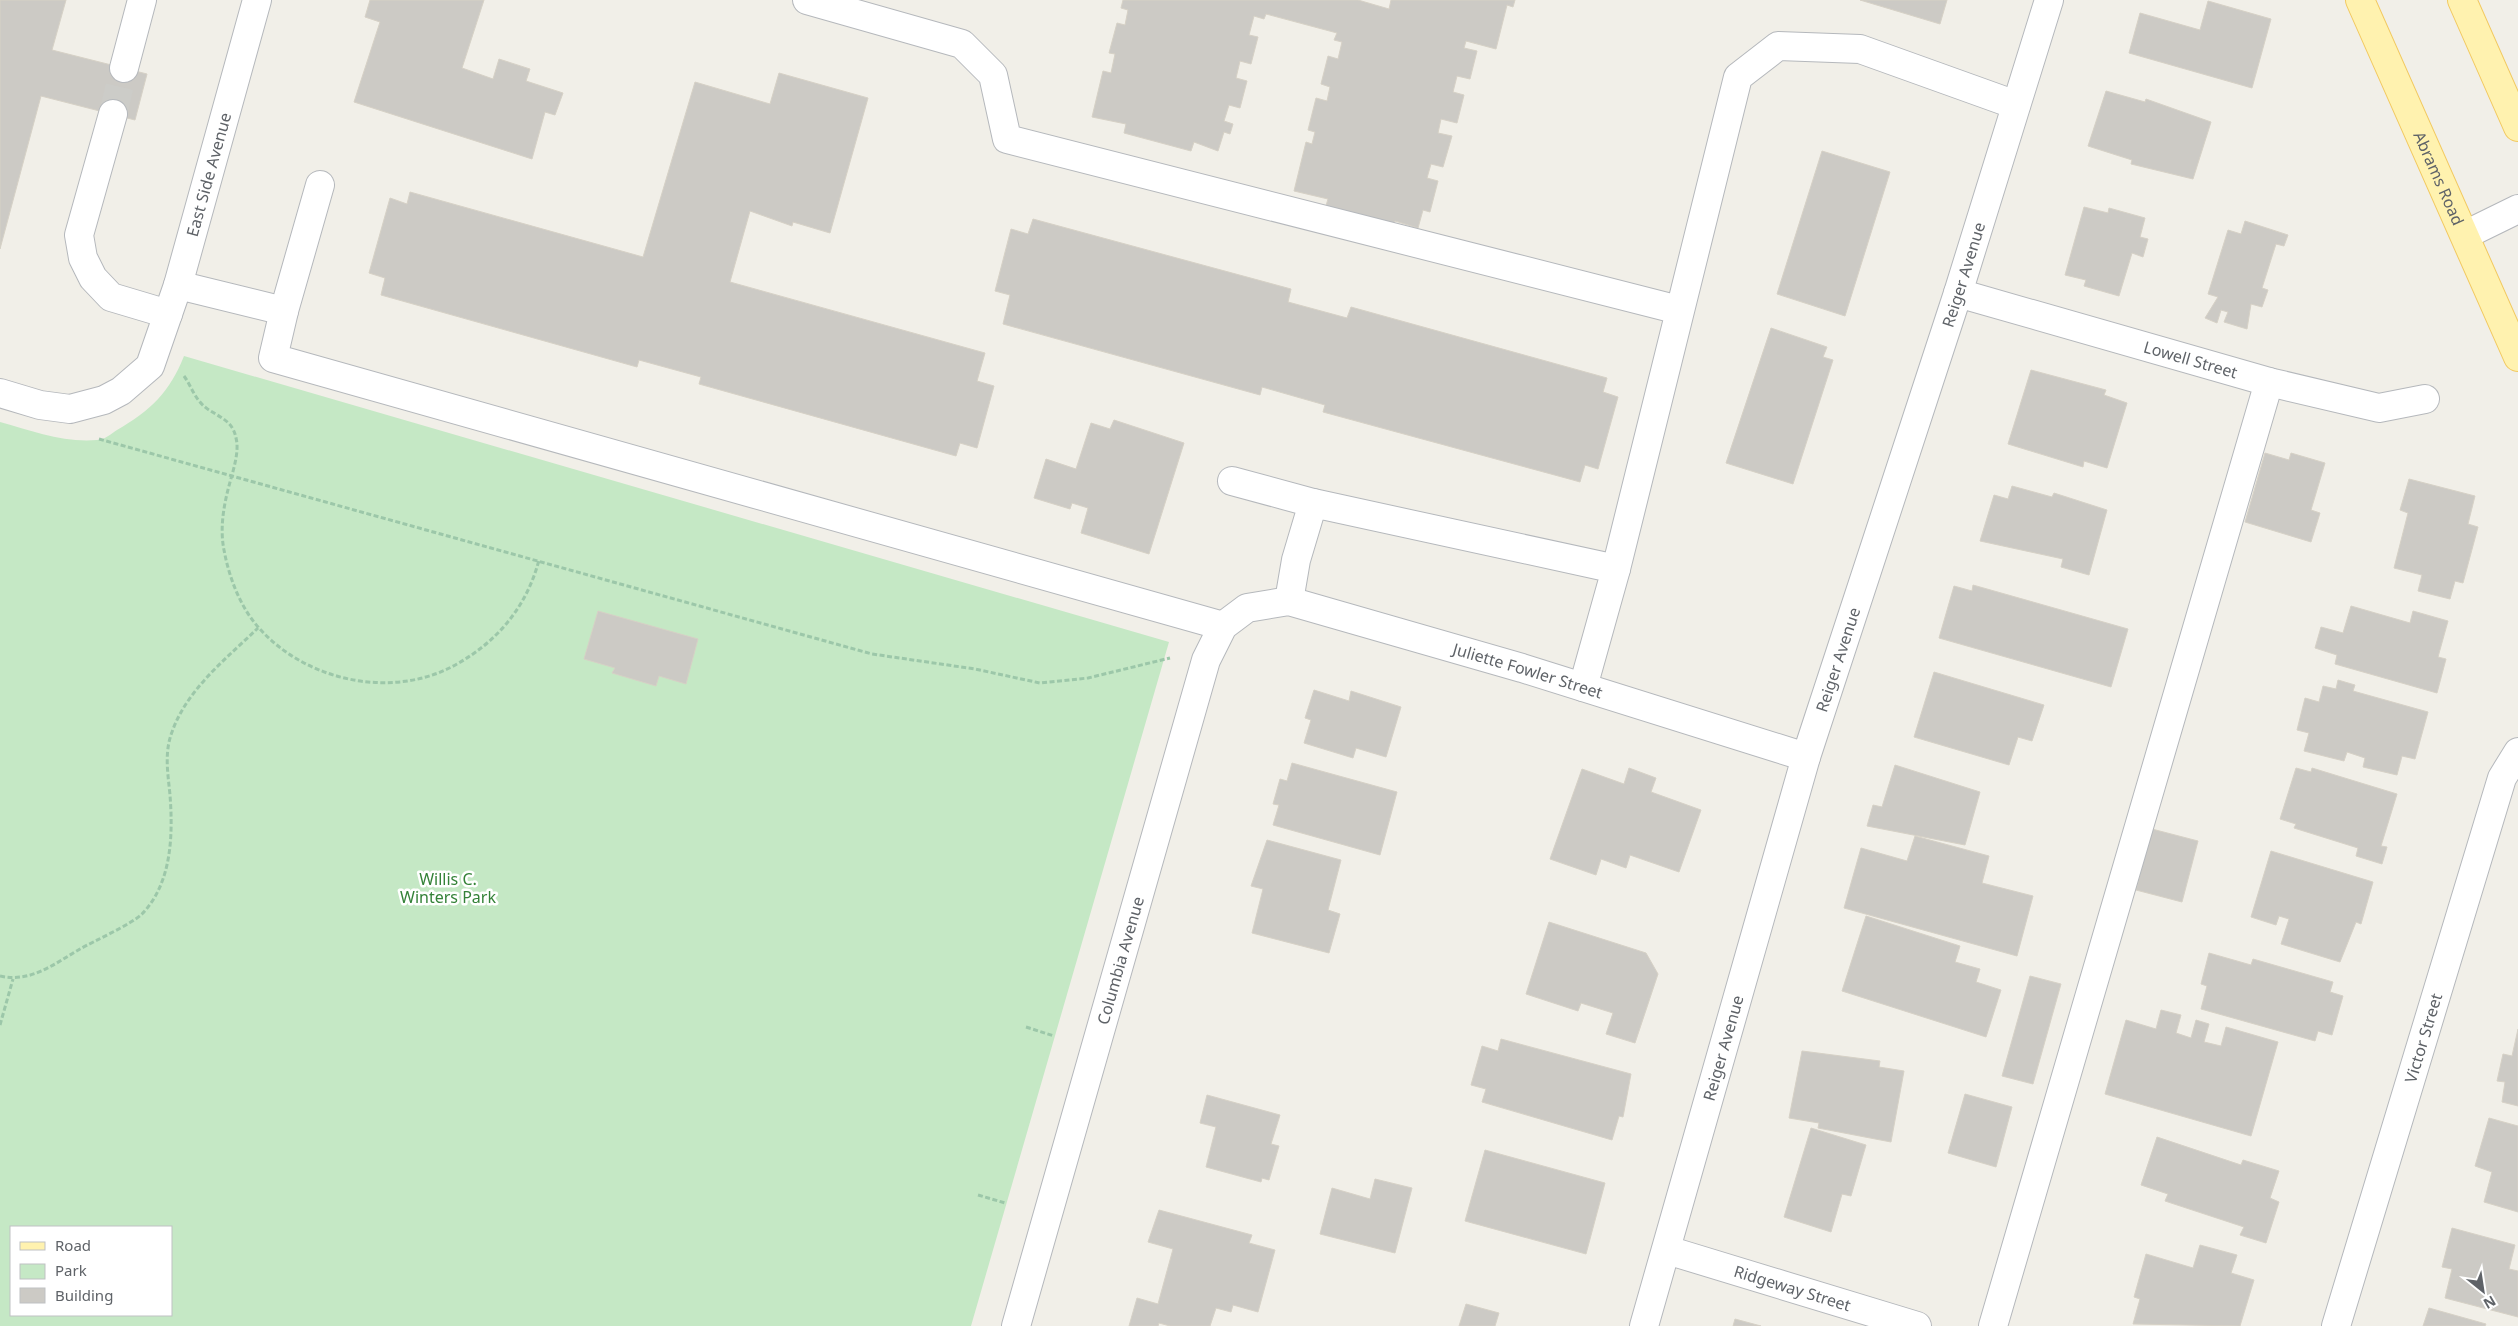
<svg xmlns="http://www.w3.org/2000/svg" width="2518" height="1326" font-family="'Noto Sans',sans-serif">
	<rect width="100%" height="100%" fill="#f1efe8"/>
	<path fill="#c5e8c5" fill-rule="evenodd" d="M184,356L1169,642L971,1326H0V422C32,431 64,443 97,440C104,440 111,434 117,430C150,411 170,392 184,356ZM11,1227H171V1315H11Z"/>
	<path fill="#cccac5" stroke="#d6d1c6" d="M0,0H66L52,50L147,74L135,120L41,96L0,249Z
		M370,0H484L462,68L493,79L499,59L530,69L526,81L563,93L555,115L545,112L532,159L354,102L380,22L365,17Z
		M1123,0H1358L1389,9L1391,0H1515L1513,7L1507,5L1496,49L1466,41L1464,48L1477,51L1470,79L1457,76L1453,92L1464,95L1457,123L1441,119L1438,133L1452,136L1443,167L1431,164L1427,178L1438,181L1430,212L1423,210L1418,228L1395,221L1393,226L1325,209L1328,199L1294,191L1306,142L1312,144L1315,132L1308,130L1316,98L1327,101L1330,87L1321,84L1328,56L1338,59L1342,42L1334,40L1337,33L1266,14L1264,19L1254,16L1249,35L1258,37L1251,64L1240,61L1236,78L1247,81L1240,108L1229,105L1224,121L1233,124L1230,134L1224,132L1218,151L1194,142L1191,151L1124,133L1126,124L1092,117L1103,71L1111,73L1115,54L1109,53L1117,23L1125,25L1128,10L1121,8Z
		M1860,0H1947L1940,24Z
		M2208,1L2271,19L2252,88L2129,53L2140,13L2200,30Z
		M779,73L868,98L830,233L793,222L792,226L750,211L730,282L985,353L977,381L994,386L977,448L960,443L956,456L699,384L701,377L639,360L637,367L381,295L385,278L369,273L390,198L407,204L410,192L643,257L695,82L770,104Z
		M2106,91L2145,102L2146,99L2211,122L2193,179L2131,164L2132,160L2088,146Z
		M1822,151L1890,172L1845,316L1777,294Z
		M2084,207L2108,213L2109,208L2145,218L2140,237L2148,239L2143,257L2132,253L2119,296L2084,286L2086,280L2065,275Z
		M1033,219L1291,289L1288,302L1347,318L1351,307L1607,378L1603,392L1618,397L1598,469L1585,465L1580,482L1573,480L1323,412L1325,405L1262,387L1260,395L1003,324L1010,295L995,291L1011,229L1028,234Z
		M2245,221L2288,235L2284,246L2276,244L2262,288L2268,290L2262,307L2251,304L2247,329L2224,322L2228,312L2221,310L2217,323L2205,318L2218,297L2208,294L2228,230L2241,234Z
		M1771,328L1827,347L1823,357L1833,360L1793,484L1726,463Z
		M2031,370L2106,390L2104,395L2127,403L2107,468L2084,461L2083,467L2008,444Z
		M1114,420L1184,443L1149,554L1081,533L1088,508L1072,503L1070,509L1034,498L1046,459L1076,469L1091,423L1110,429Z
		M2265,453L2289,460L2291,453L2325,463L2311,510L2320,513L2311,542L2245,522Z
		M2409,479L2475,496L2468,524L2478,527L2463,583L2455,581L2450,599L2418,591L2422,575L2394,568L2408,513L2400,510Z
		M2012,486L2052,497L2054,493L2107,510L2089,575L2061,567L2063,559L1980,541L1994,495L2008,499Z
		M1973,585L2128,629L2111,687L1939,638L1954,586L1972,591Z
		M2351,606L2410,623L2413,611L2448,621L2438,657L2446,659L2437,693L2335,664L2337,655L2315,648L2321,627L2343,633Z
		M598,611L698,639L686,684L659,676L656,686L612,673L615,668L584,659Z
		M1934,672L2044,705L2032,741L2018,737L2009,765L1914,737Z
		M2338,680L2355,685L2353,691L2428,712L2415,759L2402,756L2397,775L2363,767L2365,758L2347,752L2344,761L2304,751L2309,733L2297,730L2305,698L2319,702L2323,686L2336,689Z
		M1314,690L1349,701L1351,691L1401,707L1386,757L1356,748L1353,758L1304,743L1311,720L1305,718Z
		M1292,763L1397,792L1380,855L1273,825L1279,805L1273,804L1280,779L1287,781Z
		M1895,765L1980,792L1965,845L1867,826L1873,805L1882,807Z
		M1629,768L1656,778L1651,792L1701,810L1679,872L1630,855L1626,868L1601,859L1596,875L1550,859L1582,769L1624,784Z
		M2296,768L2311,772L2312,768L2397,794L2381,846L2387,847L2382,864L2356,856L2358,848L2294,828L2296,824L2280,819Z
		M2152,829L2198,841L2182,902L2136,890Z
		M1915,836L1989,856L1982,883L2033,896L2017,956L1844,908L1861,848L1907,861Z
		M1267,840L1341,860L1328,910L1340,914L1329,953L1252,933L1263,889L1251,886Z
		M2271,851L2373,882L2361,924L2356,922L2340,962L2281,944L2289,919L2279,916L2276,925L2251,917Z
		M1866,916L1960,946L1955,962L1980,969L1976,982L2001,990L1986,1037L1842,991Z
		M1549,922L1646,953L1658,974L1635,1043L1606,1034L1613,1013L1581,1003L1578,1011L1526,994Z
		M2209,953L2251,965L2253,959L2333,982L2330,992L2343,996L2332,1035L2318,1031L2315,1041L2201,1009L2207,986L2201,984Z
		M2030,976L2061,984L2033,1084L2002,1076Z
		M2161,1010L2181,1015L2176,1033L2191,1038L2196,1020L2209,1024L2204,1042L2221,1046L2226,1027L2278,1042L2251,1136L2105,1094L2126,1020L2156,1029Z
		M2518,1029V1106L2502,1102L2505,1082L2497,1081L2503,1054L2512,1056Z
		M1501,1039L1631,1074L1623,1117L1619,1116L1612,1140L1482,1102L1486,1089L1471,1085L1482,1046L1498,1051Z
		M1802,1051L1880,1061L1879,1067L1904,1071L1891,1142L1818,1128L1819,1123L1789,1118Z
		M1965,1094L2012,1107L1996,1167L1948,1153Z
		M1207,1095L1280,1115L1271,1144L1279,1146L1269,1180L1262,1178L1261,1182L1206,1167L1216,1127L1200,1123Z
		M2489,1118L2518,1126V1212L2484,1202L2492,1172L2475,1166Z
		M1811,1128L1866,1145L1851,1196L1842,1194L1831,1232L1784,1217Z
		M2157,1137L2241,1165L2243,1160L2279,1171L2270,1198L2279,1202L2266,1243L2240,1235L2244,1227L2165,1201L2168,1194L2141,1185Z
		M1485,1150L1605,1183L1586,1254L1465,1221Z
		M1375,1179L1412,1188L1395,1253L1320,1234L1332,1188L1370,1199Z
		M1159,1210L1252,1235L1249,1243L1275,1250L1258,1312L1233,1305L1231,1312L1216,1308L1210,1326H1170L1159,1323L1158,1326H1129L1137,1298L1158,1304L1173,1249L1148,1242Z
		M2452,1228L2515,1245L2509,1269L2518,1271V1317L2445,1298L2452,1269L2442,1267Z
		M2200,1245L2237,1255L2231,1273L2254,1280L2240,1326L2133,1324L2140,1299L2134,1297L2146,1254L2193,1268Z
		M1466,1304L1499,1313L1495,1326H1459Z
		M2429,1308L2486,1324L2485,1326H2423Z
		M1735,1319L1761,1326H1733Z"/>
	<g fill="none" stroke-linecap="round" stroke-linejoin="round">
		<path stroke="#ccccc8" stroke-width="28" stroke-dasharray="28 14" stroke-linecap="butt" d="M113,114L124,68"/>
		<defs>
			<g id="minor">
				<path d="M807,0L962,44L993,75L1007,139L1679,310"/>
				<path d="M124,68L142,0"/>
				<path d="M113,114L79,235L83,258L93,278L111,297L168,314"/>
				<path d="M2465,235L2518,209"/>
				<path d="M178,285L284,311L273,358L1223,626"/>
				<path id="s1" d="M1958,293L2269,382L2379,408L2425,399"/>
				<path d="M284,311L320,185"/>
				<path id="s2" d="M0,393L40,405L70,409L104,400L121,391L150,366L178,285L257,0"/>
				<path d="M1232,481L1313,503"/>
				<path d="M1616,569L1738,77L1778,46L1860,49L2016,105"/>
				<path d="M1289,601L1296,560L1313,503L1616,569L1583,687"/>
				<path id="s3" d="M1667,1250L1917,1326"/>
				<path id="s4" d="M1016,1326L1206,660L1223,626L1247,608L1289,601L1522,668L1806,757"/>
				<path id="s5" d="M1644,1326L1806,757L1958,293L2049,0"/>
				<path d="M1993,1326L2269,382"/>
				<path id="s6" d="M2336,1326L2502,778L2518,752"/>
			</g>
			<g id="major">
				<path id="s7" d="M2360,0L2518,357"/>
				<path d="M2462,0L2518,127"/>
			</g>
		</defs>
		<use href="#minor" stroke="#b5b8bc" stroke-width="30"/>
		<use href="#major" stroke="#f2c960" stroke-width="30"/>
		<path stroke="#9cc7a9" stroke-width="3" stroke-dasharray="5 2.5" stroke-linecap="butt" d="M184,376C190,384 193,394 200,402C211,416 232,416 236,438C239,449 235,464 232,475C225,499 219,525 224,550C229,577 240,607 259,628C307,682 394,700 457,664C498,641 527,606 539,560
			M99,439L872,654L975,669L1040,683L1088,678L1170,658
			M0,976C31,983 54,964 80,949C94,941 132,924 142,914C172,883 173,835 170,795C168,774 164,753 172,732C187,689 227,658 258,628
			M0,1025L13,979
			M1026,1027L1054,1036
			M978,1195L1005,1203"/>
		<use href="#minor" stroke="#fff" stroke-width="28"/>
		<use href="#major" stroke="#fff2af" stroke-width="28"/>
	</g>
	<g text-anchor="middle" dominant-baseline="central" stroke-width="5" stroke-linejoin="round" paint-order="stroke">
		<g font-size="16" fill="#5f6368" stroke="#fff">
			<text stroke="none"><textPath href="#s2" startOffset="365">East Side Avenue</textPath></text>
			<text stroke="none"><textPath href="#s7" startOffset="195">Abrams Road</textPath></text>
			<text stroke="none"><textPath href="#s5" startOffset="1099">Reiger Avenue</textPath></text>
			<text stroke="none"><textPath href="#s1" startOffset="242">Lowell Street</textPath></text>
			<text stroke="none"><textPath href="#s5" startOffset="694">Reiger Avenue</textPath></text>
			<text stroke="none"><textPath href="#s4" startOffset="1052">Juliette Fowler Street</textPath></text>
			<text stroke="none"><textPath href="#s4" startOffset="380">Columbia Avenue</textPath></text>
			<text stroke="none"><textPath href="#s6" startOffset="301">Victor Street</textPath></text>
			<text stroke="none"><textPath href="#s5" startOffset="289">Reiger Avenue</textPath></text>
			<text stroke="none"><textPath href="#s3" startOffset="131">Ridgeway Street</textPath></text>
		</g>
		<g font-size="16" fill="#348238" stroke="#fff">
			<text x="448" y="879">Willis C.<tspan x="448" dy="18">Winters Park</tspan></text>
		</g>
	</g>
	<rect x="10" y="1226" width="162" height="90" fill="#ffffff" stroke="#bfc1c3"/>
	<rect x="20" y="1242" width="25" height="8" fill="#fff2af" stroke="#bfc1c3"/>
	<text x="55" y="1251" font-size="15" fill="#5f6368">Road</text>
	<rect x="20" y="1264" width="25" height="15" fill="#c5e8c5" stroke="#bfc1c3"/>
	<text x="55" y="1276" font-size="15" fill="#5f6368">Park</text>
	<rect x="20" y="1288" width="25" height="15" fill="#cccac5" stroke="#bfc1c3"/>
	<text x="55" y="1301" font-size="15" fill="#5f6368">Building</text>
	<g transform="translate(2483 1291) rotate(150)" stroke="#ffffff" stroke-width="4" paint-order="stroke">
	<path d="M0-4L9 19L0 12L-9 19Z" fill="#5f6368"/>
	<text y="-8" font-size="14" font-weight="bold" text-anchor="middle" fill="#5f6368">N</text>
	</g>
</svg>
